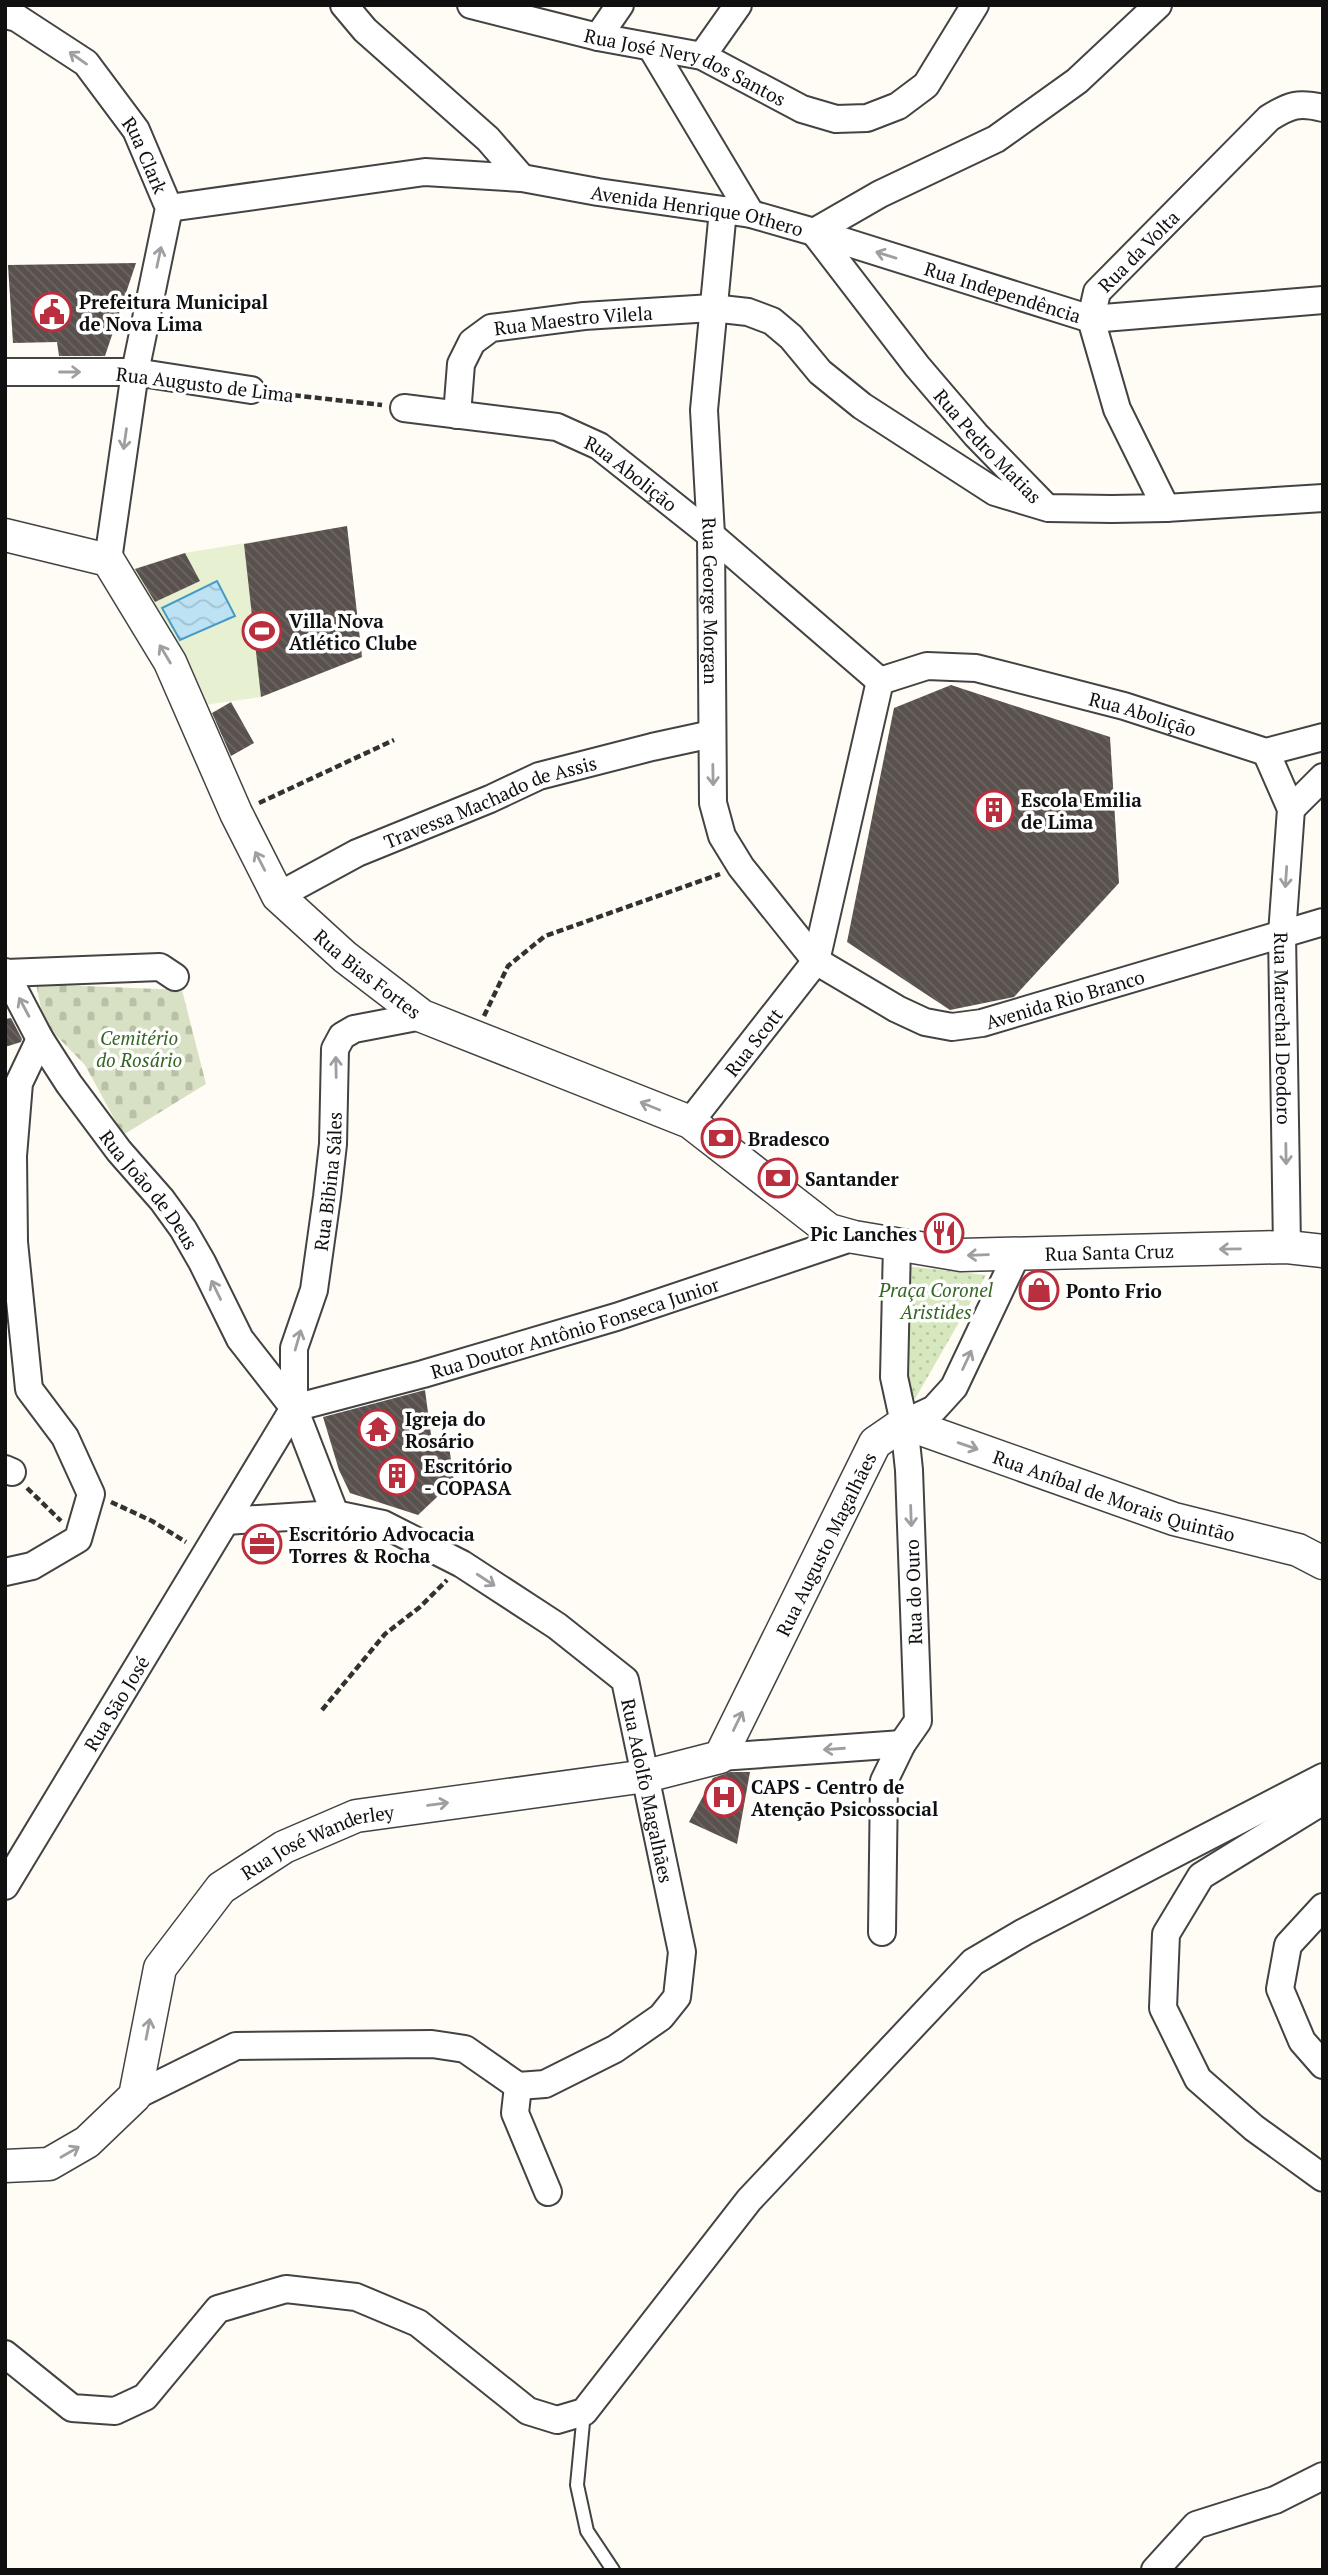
<svg xmlns="http://www.w3.org/2000/svg" width="1328" height="2575" font-family="'PT Serif',serif">
	<defs>
		<pattern id="cemetery-stones" width="16" height="16" patternUnits="userSpaceOnUse" patternTransform="scale(1.75)"><rect width="16" height="16" fill="#d9e1c5"/><path d="M2 7V4a2 2 0 0 1 4 0v3zM10 15v-3a2 2 0 0 1 4 0v3z" fill="#b9c0a8"/></pattern>
		<pattern id="park-dots" width="8" height="8" patternUnits="userSpaceOnUse" patternTransform="scale(1.75)"><rect width="8" height="8" fill="#d7e8bf"/><path d="M2 2h.1M6 6h.1" fill="none" stroke="#b8c6a3" stroke-width="1.8" stroke-linecap="round"/></pattern>
		<pattern id="water-waves" width="16" height="10" patternUnits="userSpaceOnUse" patternTransform="scale(1.75)"><rect width="16" height="10" fill="#bce2f3"/><path d="M0 5q4-4 8 0t8 0" fill="none" stroke="#a1c1cf"/></pattern>
		<pattern id="building-back-hatch" width="6" height="6" patternUnits="userSpaceOnUse" patternTransform="scale(1.75)"><rect width="6" height="6" fill="#59514d"/><path d="M-1 5l2 2M0 0l6 6M5-1l2 2" fill="none" stroke="#6c6562"/></pattern>
	</defs>
	<rect width="100%" height="100%" fill="#fefcf4"/>
	<path fill="url(#cemetery-stones)" d="M36,984L182,990L206,1084L123,1135L85,1065L44,1023Z"/>
	<path fill="url(#park-dots)" d="M905,1266L986,1275L915,1399L906,1389Z"/>
	<path fill="#e7f0d0" d="M347,526L362,657L261,697L204,705L133,569L185,553Z"/>
	<path fill="url(#water-waves)" stroke="#469bc6" stroke-width="2" d="M217,581L235,616L180,640L162,608Z"/>
	<path fill="url(#building-back-hatch)" d="M136,263L105,356H59L57,342L13,343L8,265Z
		M347,526L362,657L261,697L244,544Z
		M185,553L200,581L155,602L135,569Z
		M951,685L1110,737L1119,883L1014,997L950,1010L847,942L894,708Z
		M231,702L254,743L231,756L212,713Z
		M11,1018L22,1039L21,1042L5,1047V1019Z
		M425,1390L433,1450L449,1446L454,1481L418,1515L350,1493L339,1470L323,1417Z
		M276,1534L275,1555H251L252,1535Z
		M730,1772H750L737,1844L689,1822L713,1778Z"/>
	<g fill="none" stroke-linecap="round" stroke-linejoin="round">
		<defs>
			<path id="service" d="M584,2412L577,2485L587,2531L613,2570"/>
			<g id="minor">
				<path d="M344,5L365,30L488,139L522,178"/>
				<path id="s1" d="M471,5L598,37L702,56L802,109L836,119L867,118L898,106L926,85L975,5"/>
				<path id="s2" d="M5,15L17,18L86,63L136,130L169,208L135,372L108,560"/>
				<path d="M598,37L620,5"/>
				<path d="M651,47L751,214"/>
				<path d="M702,56L738,5"/>
				<path id="s3" d="M169,208L425,172L522,178L598,192L751,214L814,232L880,194L996,139L1077,81L1158,5"/>
				<path id="s4" d="M723,210L704,410L711,535L713,803L722,836L741,867L816,961L897,1009L925,1022L952,1027L982,1023L1323,922"/>
				<path id="s5" d="M814,232L1091,319L1323,300"/>
				<path id="s6" d="M814,232L917,366L976,435L1045,506"/>
				<path d="M5,372H135L251,390"/>
				<path id="s7" d="M404,408L557,427L599,446L711,535L880,681"/>
				<path id="s8" d="M457,415L461,364L472,342L491,328L584,316L712,308L748,312L772,321L791,337L820,372L862,406L995,492L1048,508L1112,509L1166,508L1323,498"/>
				<path id="s9" d="M1166,508L1117,409L1091,319L1097,292L1269,118C1290,105 1298,102 1323,108"/>
				<path id="s10" d="M1266,752L1291,809L1282,934L1287,1247"/>
				<path d="M1291,809L1323,777"/>
				<path id="s11" d="M278,896L357,853L490,799L539,776L652,747L712,734"/>
				<path id="s12" d="M5,972L40,1039L69,1084L119,1151L162,1200L183,1229L202,1262L240,1339L294,1408L335,1514"/>
				<path d="M6,973L160,967L175,977"/>
				<path id="s13" d="M690,1122L816,961L880,681L927,666L976,668L1124,706L1266,752L1323,737"/>
				<path id="s14" d="M294,1408L423,1374L616,1317L854,1237"/>
				<path id="s15" d="M294,1408V1348L314,1290L327,1197L333,1144L335,1049L342,1036L354,1029L422,1016"/>
				<path d="M904,1423L934,1409L954,1387L1017,1254"/>
				<path d="M5,1469L12,1472"/>
				<path id="s16" d="M226,1521L335,1514L383,1524L462,1564L557,1626L625,1680L682,1952L677,1997L661,2017L615,2049L545,2084L518,2086"/>
				<path d="M5,1572L32,1566L78,1539L91,1494L65,1437L29,1389L14,1242L13,1156L19,1083L40,1039"/>
				<path d="M720,1757L902,1744"/>
				<path d="M1323,1801L1201,1876L1166,1934L1163,2008L1198,2079L1254,2128L1323,2178"/>
				<path id="s17" d="M5,1886L294,1408"/>
				<path d="M1323,1907L1288,1945L1280,1989L1302,2041L1323,2065"/>
				<path d="M882,1932L884,1781L902,1744L918,1721L909,1470L904,1423L894,1377L897,1244"/>
				<path d="M135,2096L236,2046L432,2044L465,2049L518,2086L515,2113L548,2192"/>
				<path d="M5,2354L72,2408L115,2411L145,2397L218,2309L286,2289L356,2297L418,2323L528,2411L557,2420L584,2412L749,2200L973,1962L1024,1932L1323,1777"/>
				<path d="M1155,2570L1196,2525L1275,2500L1323,2476"/>
			</g>
			<g id="tertiary">
				<path id="s18" d="M5,535L108,560L170,662L236,813L278,896L345,957L422,1016L690,1122L829,1230L854,1237L961,1255L1287,1247L1323,1251"/>
				<path id="s19" d="M5,2166L49,2164L87,2142L135,2096L160,1968L221,1888L284,1847L356,1816L646,1776L720,1757L875,1443L904,1423L1174,1519L1298,1550L1323,1563"/>
			</g>
		</defs>
		<use href="#service" stroke="#434343" stroke-width="16"/>
		<use href="#minor" stroke="#434343" stroke-width="30"/>
		<use href="#tertiary" stroke="#434343" stroke-width="35"/>
		<path stroke="#323232" stroke-width="4.5" stroke-dasharray="7 3.5" stroke-linecap="butt" d="M273,393L382,405
			M259,803L394,740
			M484,1016L508,966L545,936L720,874
			M27,1488L61,1521
			M111,1502L152,1521L186,1542
			M322,1710L385,1634L420,1607L447,1580"/>
		<use href="#service" stroke="#fff" stroke-width="12"/>
		<use href="#minor" stroke="#fff" stroke-width="26"/>
		<use href="#tertiary" stroke="#fff" stroke-width="32"/>
	</g>
	<defs><path id="oneway-shaft" d="M-6 0H5M1.5-3L5.5 0L1.5 3" fill="none" stroke-width="1.6" stroke-linecap="round" stroke-linejoin="round" transform="scale(1.75)"/></defs>
	<g stroke="#9f9f9f">
		<use href="#oneway-shaft" transform="translate(78 58) rotate(-145)"/>
		<use href="#oneway-shaft" transform="translate(886 255) rotate(-163)"/>
		<use href="#oneway-shaft" transform="translate(159 257) rotate(-78)"/>
		<use href="#oneway-shaft" transform="translate(70 372)"/>
		<use href="#oneway-shaft" transform="translate(125 439) rotate(98)"/>
		<use href="#oneway-shaft" transform="translate(165 654) rotate(-121)"/>
		<use href="#oneway-shaft" transform="translate(713 775) rotate(89)"/>
		<use href="#oneway-shaft" transform="translate(260 861) rotate(-117)"/>
		<use href="#oneway-shaft" transform="translate(1286 877) rotate(94)"/>
		<use href="#oneway-shaft" transform="translate(24 1007) rotate(-118)"/>
		<use href="#oneway-shaft" transform="translate(336 1067) rotate(-91)"/>
		<use href="#oneway-shaft" transform="translate(650 1106) rotate(-158)"/>
		<use href="#oneway-shaft" transform="translate(1286 1154) rotate(89)"/>
		<use href="#oneway-shaft" transform="translate(1230 1249) rotate(179)"/>
		<use href="#oneway-shaft" transform="translate(978 1255) rotate(178)"/>
		<use href="#oneway-shaft" transform="translate(216 1290) rotate(-116)"/>
		<use href="#oneway-shaft" transform="translate(298 1340) rotate(-74)"/>
		<use href="#oneway-shaft" transform="translate(967 1360) rotate(-65)"/>
		<use href="#oneway-shaft" transform="translate(968 1446) rotate(19)"/>
		<use href="#oneway-shaft" transform="translate(911 1516) rotate(88)"/>
		<use href="#oneway-shaft" transform="translate(486 1580) rotate(33)"/>
		<use href="#oneway-shaft" transform="translate(738 1721) rotate(-64)"/>
		<use href="#oneway-shaft" transform="translate(834 1749) rotate(176)"/>
		<use href="#oneway-shaft" transform="translate(438 1804) rotate(-8)"/>
		<use href="#oneway-shaft" transform="translate(148 2029) rotate(-79)"/>
		<use href="#oneway-shaft" transform="translate(70 2152) rotate(-30)"/>
	</g>
	<defs>
		<symbol id="civic-ring" viewBox="-11 -11 22 22"><circle r="9.5" fill="#fff" stroke="#ba2f3e" stroke-width="1.5"/><path d="M-.6-6.5H3V-4.5H.6V-3L4-1V1h2V6H-6V1h2V-1L-.6-3ZM-1.2 2.5V6h2.4V2.5Z" fill="#ba2f3e"/></symbol>
		<symbol id="stadium-ring" viewBox="-11 -11 22 22"><circle r="9.5" fill="#fff" stroke="#ba2f3e" stroke-width="1.5"/><path d="M0-5a6.5 5 0 1 0 0 10a6.5 5 0 1 0 0-10ZM-3.5-1.8h7v3.6h-7Z" fill="#ba2f3e"/></symbol>
		<symbol id="building-ring" viewBox="-11 -11 22 22"><circle r="9.5" fill="#fff" stroke="#ba2f3e" stroke-width="1.5"/><path d="M-4-6H4V6H1V3H-1V6H-4ZM-2.5-4.3h1.7v1.8h-1.7ZM.8-4.3h1.7v1.8H.8ZM-2.5-1h1.7V.8h-1.7ZM.8-1h1.7V.8H.8Z" fill="#ba2f3e"/></symbol>
		<symbol id="bank-ring" viewBox="-11 -11 22 22"><circle r="9.5" fill="#fff" stroke="#ba2f3e" stroke-width="1.5"/><path d="M-6-4H6V4H-6ZM0-2.3a2.3 2.3 0 1 0 0 4.6a2.3 2.3 0 1 0 0-4.6Z" fill="#ba2f3e"/></symbol>
		<symbol id="restaurant-ring" viewBox="-11 -11 22 22"><circle r="9.5" fill="#fff" stroke="#ba2f3e" stroke-width="1.5"/><path d="M-5-6h1v4h1v-4h1v4h1v-4h1v5L-1.5 .5V6h-2V.5L-5-1ZM5-6V6H3V1.5H1.5Q1.5-4 5-6Z" fill="#ba2f3e"/></symbol>
		<symbol id="shop-ring" viewBox="-11 -11 22 22"><circle r="9.5" fill="#fff" stroke="#ba2f3e" stroke-width="1.5"/><path d="M-5-2.5h2.3a2.7 3.5 0 0 1 5.4 0H5L5.5 6h-11ZM-1.5-2.5h3a1.5 2.3 0 0 0-3 0Z" fill="#ba2f3e"/></symbol>
		<symbol id="temple-ring" viewBox="-11 -11 22 22"><circle r="9.5" fill="#fff" stroke="#ba2f3e" stroke-width="1.5"/><path d="M0-6L5-2H3V0L6.5 2.5H4V6H1.5V3h-3V6H-4V2.5H-6.5L-3 0V-2H-5Z" fill="#ba2f3e"/></symbol>
		<symbol id="office-ring" viewBox="-11 -11 22 22"><circle r="9.5" fill="#fff" stroke="#ba2f3e" stroke-width="1.5"/><path d="M-6-3h4V-5.5h4V-3h4V5H-6ZM-1-4.5V-3h2v-1.5ZM-6 0V1H6V0Z" fill="#ba2f3e"/></symbol>
		<symbol id="hospital-ring" viewBox="-11 -11 22 22"><circle r="9.5" fill="#fff" stroke="#ba2f3e" stroke-width="1.5"/><path d="M-5-5h3v3.5h4V-5h3V5h-3V1.5h-4V5h-3Z" fill="#ba2f3e"/></symbol>
	</defs>
	<g fill-rule="evenodd">
		<use href="#civic-ring" x="30" y="290" width="44" height="44"/>
		<use href="#stadium-ring" x="240" y="609" width="44" height="44"/>
		<use href="#building-ring" x="972" y="788" width="44" height="44"/>
		<use href="#bank-ring" x="699" y="1116" width="44" height="44"/>
		<use href="#bank-ring" x="756" y="1156" width="44" height="44"/>
		<use href="#restaurant-ring" x="922" y="1211" width="44" height="44"/>
		<use href="#shop-ring" x="1017" y="1268" width="44" height="44"/>
		<use href="#temple-ring" x="356" y="1407" width="44" height="44"/>
		<use href="#building-ring" x="375" y="1454" width="44" height="44"/>
		<use href="#office-ring" x="240" y="1522" width="44" height="44"/>
		<use href="#hospital-ring" x="702" y="1775" width="44" height="44"/>
	</g>
	<g text-anchor="middle" dominant-baseline="central" stroke-width="7" stroke-linejoin="round" paint-order="stroke">
		<g font-size="19" fill="#101010" stroke="#fff">
			<text stroke="none"><textPath href="#s1" startOffset="224">Rua José Nery dos Santos</textPath></text>
			<text stroke="none"><textPath href="#s2" startOffset="205">Rua Clark</textPath></text>
			<text stroke="none"><textPath href="#s3" startOffset="534">Avenida Henrique Othero</textPath></text>
			<text stroke="none"><textPath href="#s9" startOffset="290">Rua da Volta</textPath></text>
			<text stroke="none"><textPath href="#s5" startOffset="198">Rua Independência</textPath></text>
			<text stroke="none"><textPath href="#s8" startOffset="182">Rua Maestro Vilela</textPath></text>
			<text transform="translate(205 384) rotate(7)">Rua Augusto de Lima</text>
			<text stroke="none"><textPath href="#s6" startOffset="276">Rua Pedro Matias</textPath></text>
			<text stroke="none"><textPath href="#s7" startOffset="242">Rua Abolição</textPath></text>
			<text stroke="none"><textPath href="#s4" startOffset="392">Rua George Morgan</textPath></text>
			<text stroke="none"><textPath href="#s13" startOffset="763">Rua Abolição</textPath></text>
			<text stroke="none"><textPath href="#s11" startOffset="233">Travessa Machado de Assis</textPath></text>
			<text stroke="none"><textPath href="#s18" startOffset="602">Rua Bias Fortes</textPath></text>
			<text stroke="none"><textPath href="#s4" startOffset="1054">Avenida Rio Branco</textPath></text>
			<text stroke="none"><textPath href="#s10" startOffset="282">Rua Marechal Deodoro</textPath></text>
			<text stroke="none"><textPath href="#s13" startOffset="102">Rua Scott</textPath></text>
			<text stroke="none"><textPath href="#s15" startOffset="231">Rua Bibina Sáles</textPath></text>
			<text stroke="none"><textPath href="#s12" startOffset="262">Rua João de Deus</textPath></text>
			<text stroke="none"><textPath href="#s18" startOffset="1418">Rua Santa Cruz</textPath></text>
			<text stroke="none"><textPath href="#s14" startOffset="292">Rua Doutor Antônio Fonseca Junior</textPath></text>
			<text stroke="none"><textPath href="#s19" startOffset="1516">Rua Aníbal de Morais Quintão</textPath></text>
			<text stroke="none"><textPath href="#s19" startOffset="1146">Rua Augusto Magalhães</textPath></text>
			<text transform="translate(913 1592) rotate(-92)">Rua do Ouro</text>
			<text stroke="none"><textPath href="#s17" startOffset="214">Rua São José</textPath></text>
			<text stroke="none"><textPath href="#s16" startOffset="560">Rua Adolfo Magalhães</textPath></text>
			<text stroke="none"><textPath href="#s19" startOffset="494">Rua José Wanderley</textPath></text>
		</g>
		<g font-size="19" font-weight="bold" fill="#101010" stroke="#fff" text-anchor="start">
			<text x="79" y="301">Prefeitura Municipal<tspan x="79" dy="22">de Nova Lima</tspan></text>
			<text x="289" y="620">Villa Nova<tspan x="289" dy="22">Atlético Clube</tspan></text>
			<text x="1021" y="799">Escola Emilia<tspan x="1021" dy="22">de Lima</tspan></text>
			<text x="748" y="1138">Bradesco</text>
			<text x="805" y="1178">Santander</text>
			<text x="917" y="1233" text-anchor="end">Pic Lanches</text>
			<text x="1066" y="1290">Ponto Frio</text>
			<text x="405" y="1418">Igreja do<tspan x="405" dy="22">Rosário</tspan></text>
			<text x="424" y="1465">Escritório<tspan x="424" dy="22">- COPASA</tspan></text>
			<text x="289" y="1533">Escritório Advocacia<tspan x="289" dy="22">Torres &amp; Rocha</tspan></text>
			<text x="751" y="1786">CAPS - Centro de<tspan x="751" dy="22">Atenção Psicossocial</tspan></text>
		</g>
		<g font-size="19" font-style="italic" fill="#356623" stroke="#fff">
			<text x="139" y="1037">Cemitério<tspan x="139" dy="22">do Rosário</tspan></text>
			<text x="936" y="1289">Praça Coronel<tspan x="936" dy="22">Aristides</tspan></text>
		</g>
	</g>
	<rect width="1328" height="2575" fill="none" stroke="#101010" stroke-width="14"/>
</svg>
